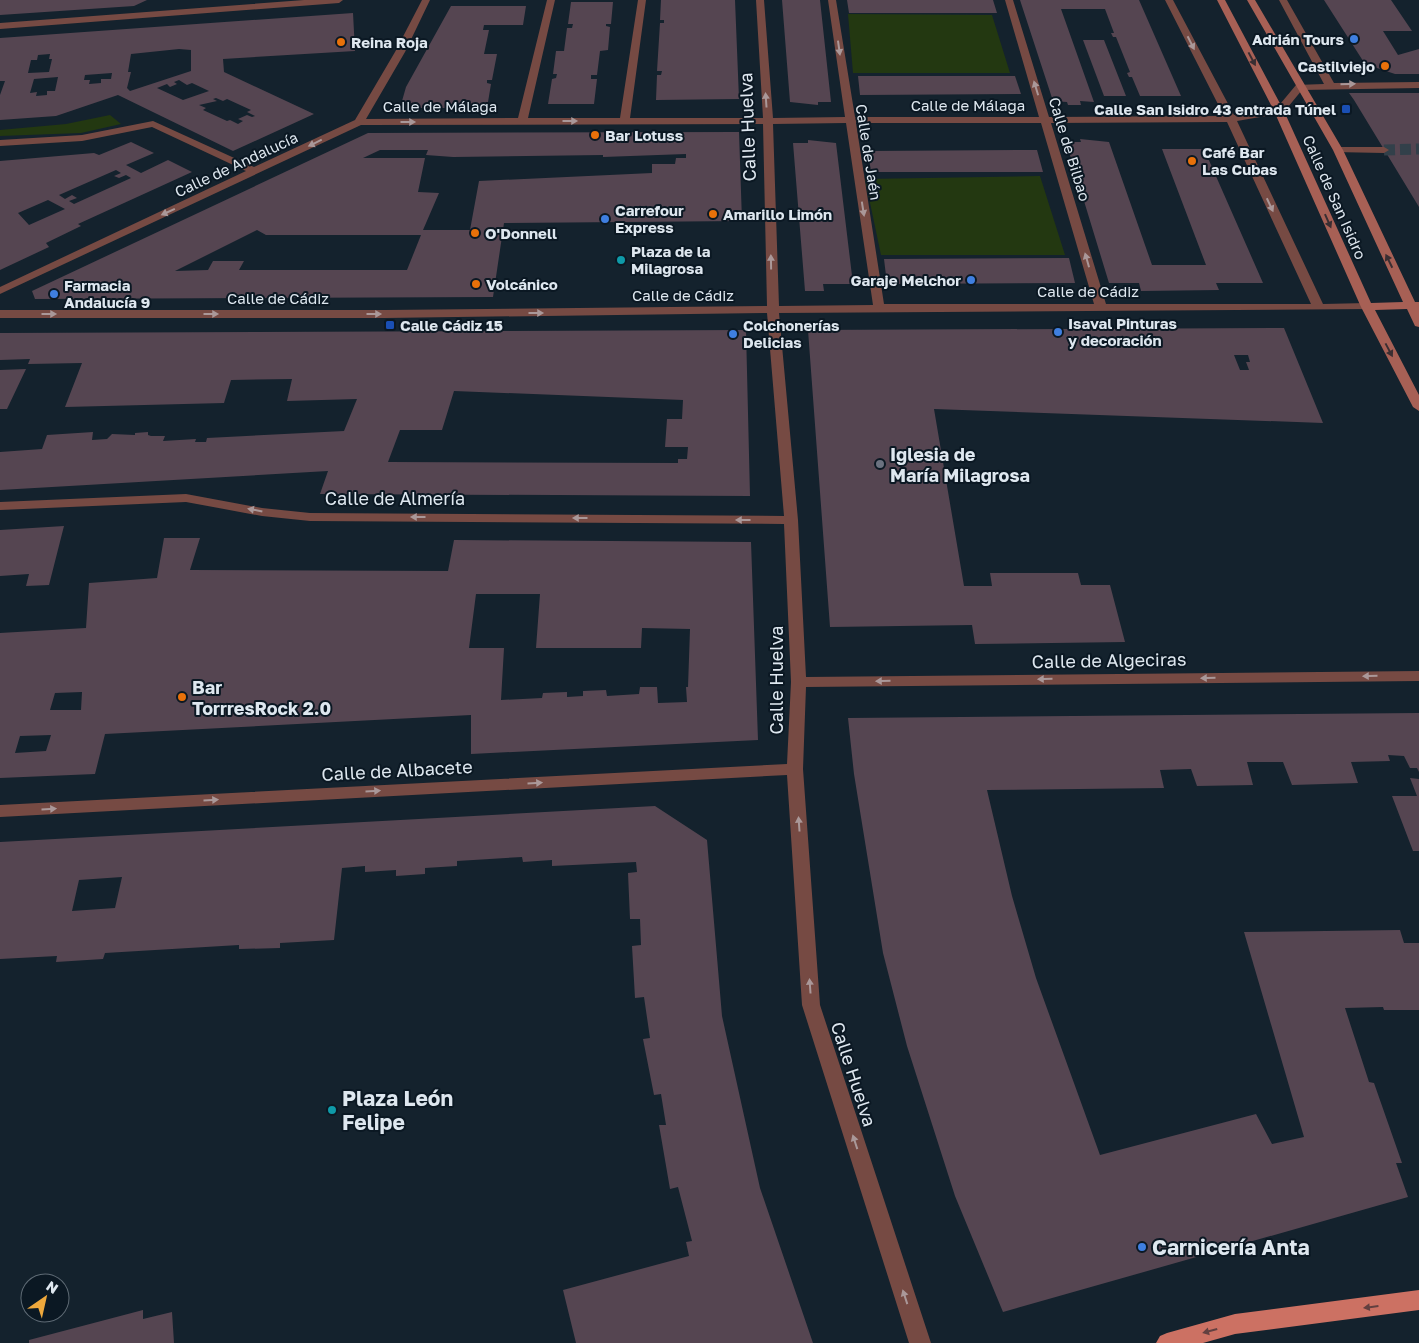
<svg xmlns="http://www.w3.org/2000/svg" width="1419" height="1343" font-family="'Golos Text',sans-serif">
	<rect width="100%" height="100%" fill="#14222d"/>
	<path fill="#233811" d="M848,14L992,15L1010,73H853Z
		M110,115L121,124L81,133L0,136V130L66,124Z
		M1040,176L1065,255H881L865,179Z"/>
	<path fill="#554551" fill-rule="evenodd" d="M0,0H147L134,6L0,15Z
		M661,0H735L739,99L656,100L657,75H661L662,71H657L660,23H664V20H660Z
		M782,0H820L831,102H818V105L790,102Z
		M847,0H993L997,13H849Z
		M1020,0H1139L1181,96H1140L1132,77H1129L1127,73L1130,72L1116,37H1113L1111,33H1114L1105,9H1061L1094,102L1080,101L1081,105H1068L1067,102L1053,101Z
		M1324,0H1391L1412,31H1383L1398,55L1419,49V74H1395L1365,64Z
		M571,2H613L611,24H606V26L610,27L608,50L600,51L597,75H591V79H597L594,104H548L552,79L556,78L557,74H553L556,51H564L567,28H572L573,24H568Z
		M451,6H526L523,25H484L483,30H489L484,54H497L492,80H487V83L491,84L487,108H400L406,87Z
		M353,13L355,51L223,59L224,72L314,114L233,151L118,95L56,116L0,120V95L5,81H0V38ZM179,49L191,50V71L130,91L127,88L131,72H128L131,54ZM50,54L49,59H52L49,72L28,73L31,60H37L38,55ZM112,73L111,79H101V83L89,84L90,80H84L85,75ZM58,77L55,91H47V95L36,96L37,92L30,93L34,79ZM179,80L187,85L192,83L209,91L183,100L157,88L167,84L170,87L177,84L174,82ZM216,98L223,101L227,99L251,110L247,112L255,116L252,117L247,115L238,119L243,121L238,124L230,120L227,121L203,110L206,108L199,105L217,101L213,99Z
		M1083,40H1104L1126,96H1104Z
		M858,76H1015L1021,94L860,95Z
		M1349,93H1419V207L1354,100Z
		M739,132L742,221L504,223L493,297L35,299L32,291L368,133ZM380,150H428L426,155L453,157L603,155V157L686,154V158H676L675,164H652V173L479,181L470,230H423L439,193L418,192L425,158H363ZM257,230L266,235H421L407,270H239L244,261H213L208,270L175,271Z
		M1080,139L1109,142L1152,265H1206L1162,149H1204L1263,283H1216L1219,290L1141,291L1139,283H1109L1066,142H1081Z
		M808,140L836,143L853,284H823L824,291H805L793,143H808Z
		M131,142L154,153L126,165L141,173L168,160L192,172L78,224L81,226L46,243L49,247L0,270V161L94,153L99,155ZM116,170L121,173L114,176L119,178L126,175L131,178L74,204L69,201L77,198L72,195L65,199L59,195ZM48,200L65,209L29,225L18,213Z
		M1037,150L1043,172H871L868,151Z
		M1069,258L1075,283L887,284L884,259Z
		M1284,328L1323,423L934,409L964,586H992L990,573H1078L1081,585H1110L1125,642L975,644L972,625L830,627L808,330ZM1234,355H1248L1250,362H1246L1249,370H1240Z
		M746,330L750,496L320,494L328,471L0,490V452L42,449L47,435L93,432L92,440L107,439L112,434L135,435V433L148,432V435L151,436H165L163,441L196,439L195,442H206L207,438L344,431L357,399L287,401L292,379L231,380L224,403L65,407L82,363L28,364L30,359L0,360V333ZM454,391L683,400L682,419H667L665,447H688L687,459H678V463L388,462L400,430H442Z
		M26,369L7,409H0V370Z
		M64,526L49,585L26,586L29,574L0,576V530Z
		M164,538H200L190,570L448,571L454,540L751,542L758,740L471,754V715L105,734L95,774L0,778V633L86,628L89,583L157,578ZM476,594H540L536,648H641L642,628L690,629L688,687H686L687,702L658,703L657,687H640L639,694L607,696L606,690L583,691V696L567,697V692L543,693L542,698L501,700L504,648H469ZM82,692L81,710H50L55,693ZM51,735L46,751L15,753L20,736Z
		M1419,713V772L1417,768H1410L1404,756L1388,755L1390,761L1351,762L1358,783L1292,785L1283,762H1247L1253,785L1197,786L1191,769L1160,770L1164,788L987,790L1012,896L1036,978L1100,1155L1256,1114L1272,1144L1304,1137L1244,932L1400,930L1404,943H1419V1010H1384L1383,1007L1345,1008L1369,1082L1374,1083L1402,1163H1396L1408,1197L1003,1312L955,1196L907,1046L883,953L854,774L848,718Z
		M1410,778L1419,779V851H1413L1392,796H1417Z
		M655,806L707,840L722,1016L760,1188L813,1343H576L563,1290L689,1256L686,1242L692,1241L678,1187L670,1189L659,1125H666L661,1094L654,1095L643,1039L650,1038L644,997L635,998L632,946L641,945L640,919H630L628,873L637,872L636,862L552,866V860L523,862L522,857L457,861V866L425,868V874L396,876V870L365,872V866L342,868L334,940L280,943V948L239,949V945L105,953L103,959L56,962L57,956L0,959V842ZM122,877L115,908L72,911L79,880Z
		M143,1310V1319L172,1312L174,1343H29V1340Z"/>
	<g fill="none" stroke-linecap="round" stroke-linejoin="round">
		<path stroke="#32404a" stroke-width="11" stroke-dasharray="11 5" stroke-linecap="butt" d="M1384,150L1419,149"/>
		<path fill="#764a43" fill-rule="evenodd" d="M304,0H343L339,3L0,29V23Z
			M422,0H430L405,52L366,119L518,118L547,0H555L528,118H620L638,0H646L630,118H763L756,0H764L773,118L845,117L828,0H836L855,117H1039L1005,0H1013L1049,117L1224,116L1165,0H1173L1234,115L1276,109L1296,85L1324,84L1279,0H1287L1334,83L1419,82V88L1302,90L1283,113L1237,121L1323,304L1367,303L1371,305V309L779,313L798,520L806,677L1419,671V681L806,687L803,769L820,1005L931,1343H909L802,1005L787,775L0,817V805L787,764L791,682L784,524L310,521L262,516L186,502L0,510V502L186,494L262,508L310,513L784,516L767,313L385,318H0V310H385L767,306L763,124L361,125L0,294V287L246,171L152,127L82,141L0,146V140L82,135L153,121L254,167L355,120L395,52ZM1227,122L1311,304H1106L1051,123ZM846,123L873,305L779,306L773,124ZM856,123H1041L1094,304H884Z
			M1338,147H1384L1389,150L1384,153L1334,152V148Z"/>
		<path fill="#a76055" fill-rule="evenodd" d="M1217,0H1225L1284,111L1371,303L1403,302L1333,150L1247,0H1255L1343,150L1415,302H1419V327L1415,326L1407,309L1375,310L1419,395V411L1413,407L1361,307L1274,111Z"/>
		<path fill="#cc7163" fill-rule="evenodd" d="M1419,1290V1310L1235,1334L1203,1343H1156L1160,1336L1167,1333L1235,1314Z"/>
	</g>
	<defs><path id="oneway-solid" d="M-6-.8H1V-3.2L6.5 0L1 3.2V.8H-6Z" transform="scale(1.25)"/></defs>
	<g fill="#aa9899">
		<use href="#oneway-solid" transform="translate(1191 43) rotate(63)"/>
		<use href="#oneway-solid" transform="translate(839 48) rotate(82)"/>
		<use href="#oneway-solid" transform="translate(1348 84) rotate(-1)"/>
		<use href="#oneway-solid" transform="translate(1036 88) rotate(-107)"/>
		<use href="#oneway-solid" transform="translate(766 100) rotate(-94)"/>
		<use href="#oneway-solid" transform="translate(570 121)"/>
		<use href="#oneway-solid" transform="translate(408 122)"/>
		<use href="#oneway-solid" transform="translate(315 143) rotate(154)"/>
		<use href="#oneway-solid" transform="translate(1270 205) rotate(65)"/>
		<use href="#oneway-solid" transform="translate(863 209) rotate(81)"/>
		<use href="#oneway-solid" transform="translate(168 212) rotate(156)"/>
		<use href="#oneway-solid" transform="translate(1087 260) rotate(-106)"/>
		<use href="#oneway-solid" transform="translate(771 262) rotate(-91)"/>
		<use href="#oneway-solid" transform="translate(536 313)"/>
		<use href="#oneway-solid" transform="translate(49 314)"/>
		<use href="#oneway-solid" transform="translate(211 314)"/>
		<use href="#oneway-solid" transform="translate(374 314)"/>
		<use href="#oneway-solid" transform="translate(255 510) rotate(-169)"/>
		<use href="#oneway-solid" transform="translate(418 517) rotate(-180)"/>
		<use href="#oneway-solid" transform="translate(580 518) rotate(-180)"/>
		<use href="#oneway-solid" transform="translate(743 520) rotate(-180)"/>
		<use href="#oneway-solid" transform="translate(1370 676) rotate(179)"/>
		<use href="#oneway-solid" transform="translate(1208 678) rotate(179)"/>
		<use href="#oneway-solid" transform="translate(1045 679) rotate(179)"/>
		<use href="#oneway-solid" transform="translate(883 681) rotate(179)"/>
		<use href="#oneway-solid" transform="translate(535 783) rotate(-3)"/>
		<use href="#oneway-solid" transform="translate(373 791) rotate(-3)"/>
		<use href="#oneway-solid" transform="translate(211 800) rotate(-3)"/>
		<use href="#oneway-solid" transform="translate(49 809) rotate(-3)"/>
		<use href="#oneway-solid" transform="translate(799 824) rotate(-94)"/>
		<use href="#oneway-solid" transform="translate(810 986) rotate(-94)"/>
		<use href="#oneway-solid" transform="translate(855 1142) rotate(-108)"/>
		<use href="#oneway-solid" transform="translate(905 1297) rotate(-108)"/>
	</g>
	<g fill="#3a2e32">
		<use href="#oneway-solid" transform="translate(1252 59) rotate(62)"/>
		<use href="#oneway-solid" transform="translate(1328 221) rotate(66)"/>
		<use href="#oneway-solid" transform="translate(1389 261) rotate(-116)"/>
		<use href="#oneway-solid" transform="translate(1389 350) rotate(62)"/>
	</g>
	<g fill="#624040">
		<use href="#oneway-solid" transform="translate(1371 1307) rotate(173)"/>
		<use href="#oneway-solid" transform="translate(1210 1331) rotate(165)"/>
	</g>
	<g fill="#3f7fe0" stroke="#0b1823" stroke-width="2">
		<circle cx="1354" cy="39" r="5"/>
		<circle cx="605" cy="219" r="5"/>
		<circle cx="971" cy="280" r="5"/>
		<circle cx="54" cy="294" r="5"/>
		<circle cx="1058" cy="332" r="5"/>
		<circle cx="733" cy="334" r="5"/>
		<circle cx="1142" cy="1247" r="5"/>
	</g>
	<g fill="#e8710a" stroke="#0b1823" stroke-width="2">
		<circle cx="341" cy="42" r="5"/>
		<circle cx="1385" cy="66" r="5"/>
		<circle cx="595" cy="135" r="5"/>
		<circle cx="1192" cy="161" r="5"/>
		<circle cx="713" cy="214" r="5"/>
		<circle cx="475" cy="233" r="5"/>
		<circle cx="476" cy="284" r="5"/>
		<circle cx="182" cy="697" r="5"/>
	</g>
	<g fill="#1a4fb4" stroke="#0b1823" stroke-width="2">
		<rect x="1341" y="104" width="10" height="10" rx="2.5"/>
		<rect x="385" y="320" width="10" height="10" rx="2.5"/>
	</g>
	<g fill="#0f9aa8" stroke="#0b1823" stroke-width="2">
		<circle cx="621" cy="260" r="5"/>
		<circle cx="332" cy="1110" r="5"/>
	</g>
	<circle fill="#6b7280" stroke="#0b1823" stroke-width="2" cx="880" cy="464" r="5"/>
	<g text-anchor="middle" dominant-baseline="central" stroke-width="4" stroke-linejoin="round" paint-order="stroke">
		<g font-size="15" font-weight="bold" fill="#dee7ef" stroke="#0b1823" text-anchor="start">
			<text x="1344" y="39" text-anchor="end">Adrián Tours</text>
			<text x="351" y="42">Reina Roja</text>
			<text x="1375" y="66" text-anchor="end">Castilviejo</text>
			<text x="1336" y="109" text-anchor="end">Calle San Isidro 43 entrada Túnel</text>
			<text x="605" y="135">Bar Lotuss</text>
			<text x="1202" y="152">Café Bar<tspan x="1202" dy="17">Las Cubas</tspan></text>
			<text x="615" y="210">Carrefour<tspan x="615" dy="17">Express</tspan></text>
			<text x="723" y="214">Amarillo Limón</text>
			<text x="485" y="233">O'Donnell</text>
			<text x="631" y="251">Plaza de la<tspan x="631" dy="17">Milagrosa</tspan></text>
			<text x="961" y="280" text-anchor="end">Garaje Melchor</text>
			<text x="486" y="284">Volcánico</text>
			<text x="64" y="285">Farmacia<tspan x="64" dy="17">Andalucía 9</tspan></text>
			<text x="1068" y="323">Isaval Pinturas<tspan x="1068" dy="17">y decoración</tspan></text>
			<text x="400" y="325">Calle Cádiz 15</text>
			<text x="743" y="325">Colchonerías<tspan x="743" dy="17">Delicias</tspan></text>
		</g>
		<g font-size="15" fill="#dee7ef" stroke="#0b1823">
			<text x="968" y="105">Calle de Málaga</text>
			<text x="440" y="106">Calle de Málaga</text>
			<text transform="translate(1070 149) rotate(73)">Calle de Bilbao</text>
			<text transform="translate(869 152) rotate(81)">Calle de Jaén</text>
			<text transform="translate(236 164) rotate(-25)">Calle de Andalucía</text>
			<text transform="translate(1335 197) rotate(66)">Calle de San Isidro</text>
			<text x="1088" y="291">Calle de Cádiz</text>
			<text x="683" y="295">Calle de Cádiz</text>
			<text x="278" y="298">Calle de Cádiz</text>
		</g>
		<g font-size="18" fill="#dee7ef" stroke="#0b1823">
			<text transform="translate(747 127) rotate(-92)">Calle Huelva</text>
			<text x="395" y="498">Calle de Almería</text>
			<text transform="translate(1109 660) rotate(-1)">Calle de Algeciras</text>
			<text transform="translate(776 680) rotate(-90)">Calle Huelva</text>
			<text transform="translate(397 770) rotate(-3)">Calle de Albacete</text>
			<text transform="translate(854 1074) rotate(72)">Calle Huelva</text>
		</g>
		<g font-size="18" font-weight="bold" fill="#dee7ef" stroke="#0b1823" text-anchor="start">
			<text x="890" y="454">Iglesia de<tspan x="890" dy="21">María Milagrosa</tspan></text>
			<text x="192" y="687">Bar<tspan x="192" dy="21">TorrresRock 2.0</tspan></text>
		</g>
		<g font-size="21" font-weight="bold" fill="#dee7ef" stroke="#0b1823" text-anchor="start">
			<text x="342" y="1098">Plaza León<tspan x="342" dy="24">Felipe</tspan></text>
			<text x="1152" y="1247">Carnicería Anta</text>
		</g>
	</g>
	<g transform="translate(45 1298) rotate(34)"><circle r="24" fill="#0b1823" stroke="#5f6b75"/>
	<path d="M0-4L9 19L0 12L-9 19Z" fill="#eea83c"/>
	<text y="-8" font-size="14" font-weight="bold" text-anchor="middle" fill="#dee7ef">N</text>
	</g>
</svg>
